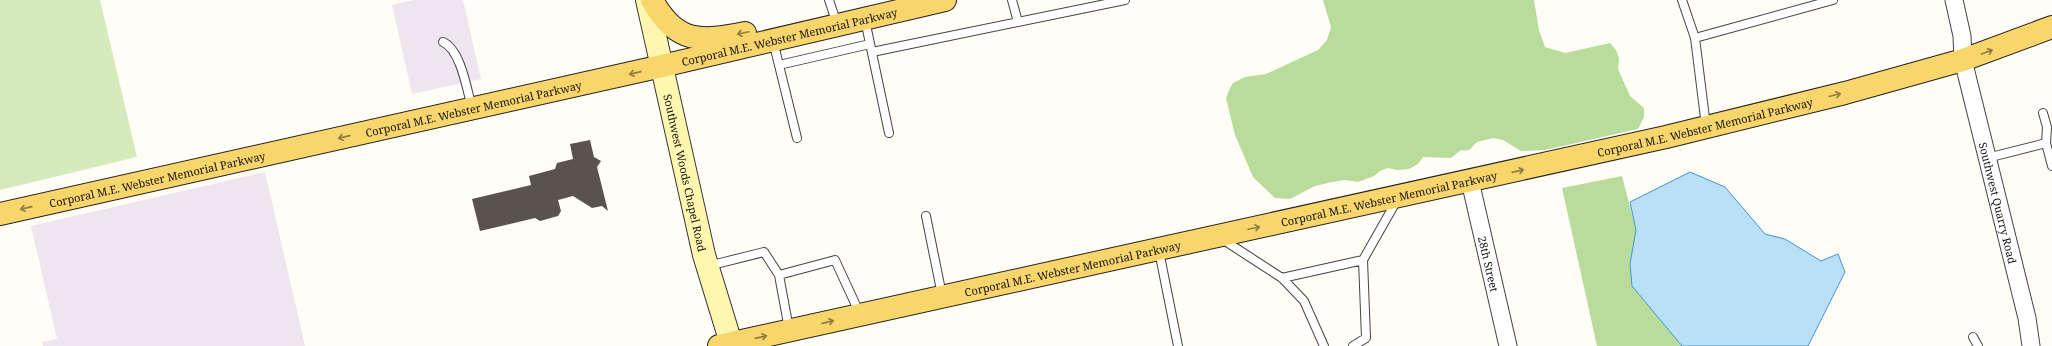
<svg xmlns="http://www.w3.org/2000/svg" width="2052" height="346" font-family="'Noto Serif',serif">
	<rect width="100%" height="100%" fill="#fffdf5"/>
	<path fill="#eee6ef" d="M414,0H463L481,79L412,94L392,5Z
		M265,172L305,346H43L42,342L57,339L31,226Z"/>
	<path fill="#d5ebbd" d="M0,0H100L137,157L0,190Z"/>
	<path fill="#b9dc9c" d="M1323,0H1534L1539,30L1545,47L1565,53L1610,43L1616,50L1619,58L1618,69L1630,96L1644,108V117L1638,129L1545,150L1521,151L1503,140L1493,138L1477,142C1470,148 1472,152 1461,150L1451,158L1423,157L1418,164L1409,169L1397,170L1388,168L1380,171L1374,176L1358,182L1345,180L1332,182L1315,186L1290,199L1275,198L1253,177L1235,135L1226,98L1230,88L1233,83L1245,77L1266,74L1318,50L1327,40L1331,27Z
		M1622,176L1636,230L1630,264L1632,286L1682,346H1597L1562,188Z"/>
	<path fill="#b9e0f7" stroke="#3f96cf" d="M1690,172L1725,187L1765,234L1785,239L1821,261L1838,254L1845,272L1808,346H1682L1632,286L1630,264L1636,230L1630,202Z"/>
	<path fill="#5a524d" d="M590,140L594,157L601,161L597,167L608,211L602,206L592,208L573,196L558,200L561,211L558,216L540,221L535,218L480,231L472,199L531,185L529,176L555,169L557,163L573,159L570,144Z"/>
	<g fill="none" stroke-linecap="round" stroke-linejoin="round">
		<defs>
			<path id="service" d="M829,0L837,24
				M1012,0L1018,22
				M1682,0L1695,38L1706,126
				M865,20L889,133
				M1695,38L1833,0
				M773,41L797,138
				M443,42C461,50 467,90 472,108
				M872,52L1125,0
				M779,65L870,44
				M2046,143L2052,166
				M1987,158L2046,143L2047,127L2043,113
				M926,216L942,295
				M1222,239L1282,278L1304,301L1324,346
				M1159,251L1178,346
				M708,266L764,252L779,275L789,329
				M779,275L835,260L860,314
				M1282,278L1363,260
				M1973,337L1978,346
				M1353,346L1366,338L1363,260L1397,200"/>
			<g id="minor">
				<path id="s1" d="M1954,0L1962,36L1963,60L2027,318L2031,346"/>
				<path id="s2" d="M1470,181L1508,346"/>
			</g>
			<g id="secondary">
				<path id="s3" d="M647,0L704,255L731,343"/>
			</g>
			<g id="primary">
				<path d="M652,0C676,44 701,42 745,33"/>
				<path id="s4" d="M0,214L662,66L945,0"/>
				<path id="s5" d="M719,346L1666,137L1845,93L1963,60L2052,27"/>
			</g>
		</defs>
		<use href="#service" stroke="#444" stroke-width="10"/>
		<use href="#minor" stroke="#444" stroke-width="19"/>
		<use href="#secondary" stroke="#333" stroke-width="24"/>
		<use href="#primary" stroke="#222" stroke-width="24"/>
		<use href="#service" stroke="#fff" stroke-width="8"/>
		<use href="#minor" stroke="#fff" stroke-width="17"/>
		<use href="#secondary" stroke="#fff6b0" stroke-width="22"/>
		<use href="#primary" stroke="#f9d66b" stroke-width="22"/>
	</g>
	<defs><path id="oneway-shaft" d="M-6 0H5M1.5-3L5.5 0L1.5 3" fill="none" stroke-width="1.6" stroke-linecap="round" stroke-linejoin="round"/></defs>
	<g stroke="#917d42">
		<use href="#oneway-shaft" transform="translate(743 33) rotate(168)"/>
		<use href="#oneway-shaft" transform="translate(1987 52) rotate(-20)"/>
		<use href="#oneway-shaft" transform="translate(635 73) rotate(167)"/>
		<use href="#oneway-shaft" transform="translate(1835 95) rotate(-14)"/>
		<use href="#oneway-shaft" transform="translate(344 137) rotate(167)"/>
		<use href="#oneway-shaft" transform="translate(1518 171) rotate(-13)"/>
		<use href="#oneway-shaft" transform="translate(26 208) rotate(167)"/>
		<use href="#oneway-shaft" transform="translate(1254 228) rotate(-12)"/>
		<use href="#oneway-shaft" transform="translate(828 322) rotate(-13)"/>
		<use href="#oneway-shaft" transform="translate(761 337) rotate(-13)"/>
	</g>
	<g text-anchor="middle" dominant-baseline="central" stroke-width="4" stroke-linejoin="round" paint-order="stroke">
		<g font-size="11" fill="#111" stroke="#fff">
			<text stroke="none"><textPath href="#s4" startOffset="809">Corporal M.E. Webster Memorial Parkway</textPath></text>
			<text stroke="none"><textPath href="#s4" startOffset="485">Corporal M.E. Webster Memorial Parkway</textPath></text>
			<text stroke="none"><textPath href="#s5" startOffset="1010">Corporal M.E. Webster Memorial Parkway</textPath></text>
			<text stroke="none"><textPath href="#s3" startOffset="177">Southwest Woods Chapel Road</textPath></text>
			<text stroke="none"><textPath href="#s4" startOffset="161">Corporal M.E. Webster Memorial Parkway</textPath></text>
			<text stroke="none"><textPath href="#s5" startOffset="686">Corporal M.E. Webster Memorial Parkway</textPath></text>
			<text stroke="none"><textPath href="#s1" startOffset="208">Southwest Quarry Road</textPath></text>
			<text stroke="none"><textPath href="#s2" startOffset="85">28th Street</textPath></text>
			<text stroke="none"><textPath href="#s5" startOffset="362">Corporal M.E. Webster Memorial Parkway</textPath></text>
		</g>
	</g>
</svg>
